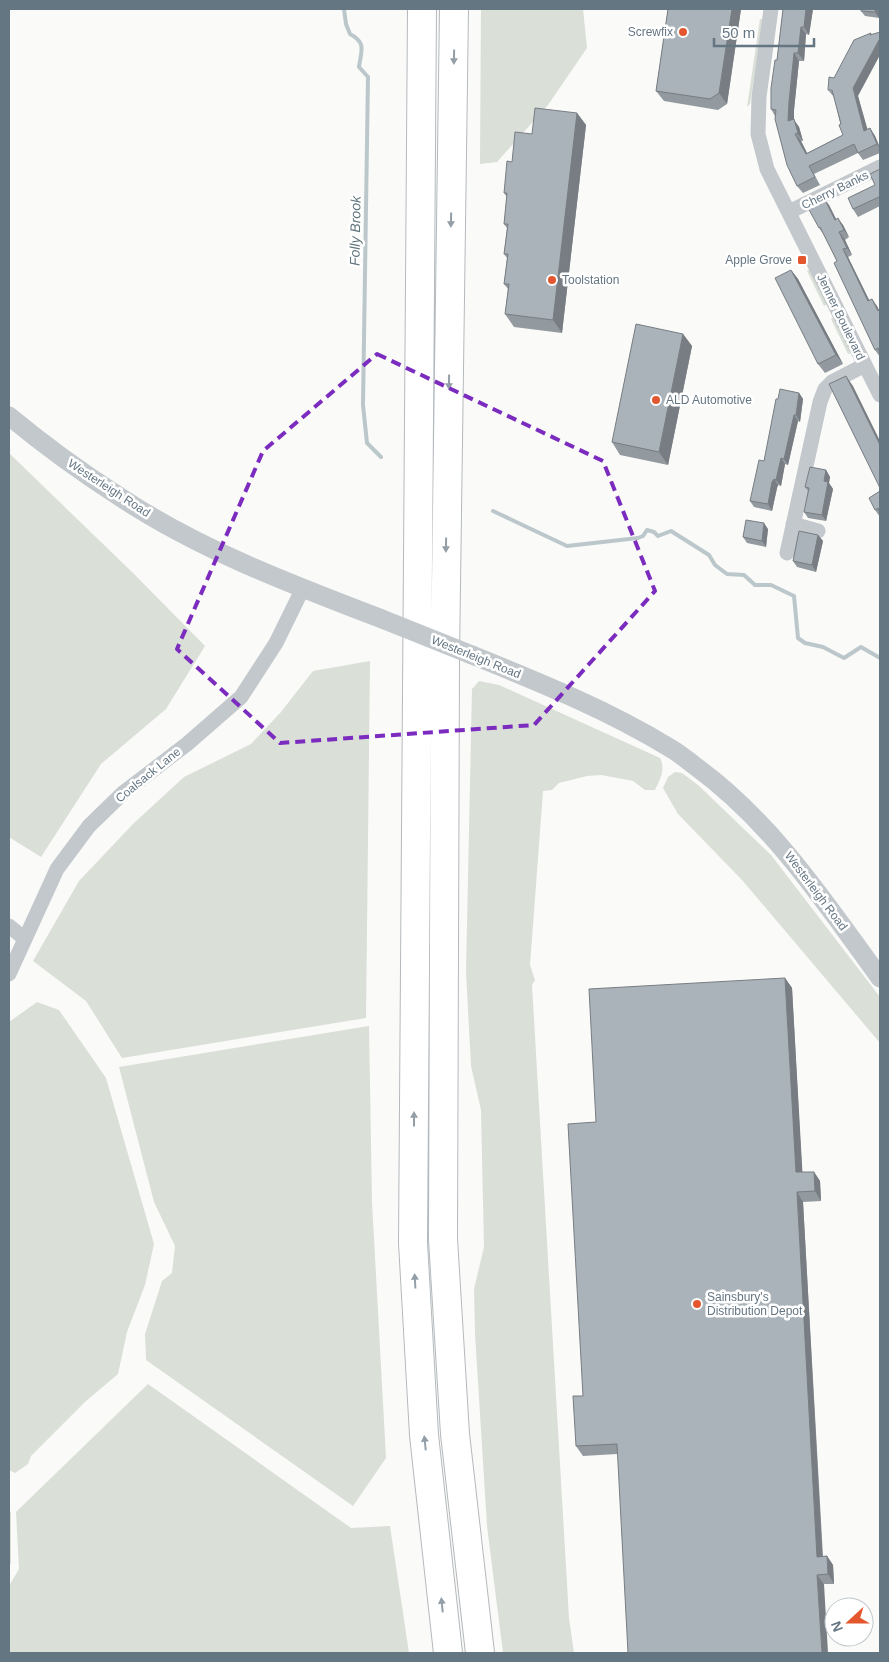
<svg xmlns="http://www.w3.org/2000/svg" width="889" height="1662" font-family="Helvetica,sans-serif">
	<rect width="100%" height="100%" fill="#fafaf8"/>
	<path fill="#dadfd7" d="M481,9H583L587,48L548,105L497,162L480,164Z
		M760,19H763L750,104L747,107Z
		M810,269L827,304L824,306L807,271Z
		M833,317L851,353L848,354L831,319Z
		M9,453L134,574L205,646L166,709L101,764L41,857L9,837Z
		M370,661L366,1018L122,1058L86,1001L33,961L79,881L133,824L184,777L251,744L281,712L313,671Z
		M479,681L499,685L660,758C666,769 660,780 655,790H645L633,781L601,775L587,776L559,783L552,790L543,791L530,965L535,980L532,985L569,1618L574,1653H503L487,1526L475,1334L474,1289L484,1247L481,1110L471,1066L466,972L472,689Z
		M675,772L682,773L698,785L771,855L880,997V1043L742,880L678,814L663,788L668,777Z
		M37,1002L59,1010L106,1078L154,1244L145,1285L127,1332L118,1374L86,1401L31,1456L28,1464L15,1473L9,1470V1022Z
		M369,1026L372,1202L386,1458L353,1506L146,1360L145,1334L162,1281L172,1273L175,1246L154,1202L119,1067Z
		M148,1384L351,1528L390,1526L409,1653H9V1586L19,1569L16,1512Z
		M9,1511L11,1512V1563L9,1567Z"/>
	<g fill="none" stroke-linecap="round" stroke-linejoin="round">
		<path stroke="#bbc7cb" stroke-width="4" d="M344,9L346,24L350,34C367,43 361,51 359,67L368,77L363,405L367,443L381,457
			M493,511L567,546L638,538L643,536L647,530L654,532L658,536L671,531L709,555L715,565L727,574L744,575L755,585H771L794,596L798,638L805,643L823,647L844,658L861,647L880,658"/>
		<defs>
			<path id="motorway" d="M422,9L413,1243L424,1435L448,1653
				M454,9L445,657L443,1239L455,1434L480,1653"/>
		</defs>
		<use href="#motorway" stroke="#b4b9bd" stroke-width="30"/>
		<path stroke="#c3c8cc" stroke-width="15" d="M771,9L759,97L758,134L767,169L880,395
			M789,212L880,167
			M793,524L818,531
			M787,553L820,402L825,389L832,382L865,365
			M9,926L25,939
			M9,974L57,869L89,826L123,793L187,744L241,697L276,643L303,588"/>
		<path stroke="#c3c8cc" stroke-width="19" d="M9,416C44,445 81,472 120,497C200,550 293,585 382,619
			M472,655C539,682 608,710 670,748C679,753 687,760 695,766C772,822 825,902 880,978"/>
		<use href="#motorway" stroke="#fff" stroke-width="28"/>
		<path stroke="#c3c8cc" stroke-width="19" d="M382,619L472,655"/>
	</g>
	<path fill="#929a9f" d="M668,9H741L727,104L718,110L664,101L656,91Z
		M783,9H813L809,35L806,34L804,61H799L794,110V120L799,127L803,141H801L807,153L843,135L834,97L828,90L858,96L867,130L870,128L875,136L880,147V153L863,160L858,153L814,174L820,185L803,193L797,186L775,116L771,109Z
		M880,9L879,18L865,16L861,11Z
		M577,113L586,125L562,333L514,327L505,314L508,289L504,284L507,258L504,254L507,228L504,224L507,197L504,193L512,162L532,134Z
		M880,169V206L858,217L853,209L875,185Z
		M829,205L836,219L843,225L849,237L845,240L852,255L848,257L869,300L872,299L879,310L880,309V357L875,350L837,261L824,235L819,228Z
		M791,270L798,279L843,364L825,373L818,364Z
		M683,334L692,346L668,465L620,455L612,442Z
		M799,393L803,399L800,422L798,421L788,465L785,464L781,486L778,485L777,488L772,511L754,507L750,501L764,461Z
		M826,470L830,477L829,483L833,489L826,521L808,518L804,512L808,491L805,487Z
		M880,491V517L875,510Z
		M768,529L766,547L747,543L743,537Z
		M818,535L823,541L816,572L797,567L793,561Z
		M785,978L792,988L802,1172H814L820,1181L821,1201L803,1202L823,1556H827L833,1565L834,1584H824L617,1454L583,1456L576,1446L583,1396L596,1122Z"/>
	<path fill="#777d82" d="M732,9H741L727,104L719,93Z
		M806,9H813L809,35L804,27Z
		M875,9H880L879,18L875,12Z
		M801,27L806,34L804,61L798,53Z
		M879,40L880,43V55L858,96L870,138L864,131L853,88Z
		M794,53L799,61L794,110V120L799,127L803,141L788,121L789,102Z
		M577,113L586,125L562,333L553,320Z
		M870,128L875,136L880,149L877,144Z
		M795,134L801,141L811,161L806,154Z
		M824,198L829,205L840,227L835,220Z
		M838,218L843,225L849,237L844,230Z
		M839,232L845,240L852,255L847,248Z
		M843,249L848,257L873,308L868,301Z
		M791,270L798,279L843,364L836,355Z
		M872,299L877,306L880,312L878,311Z
		M683,334L692,346L668,465L659,452Z
		M846,376L853,386L880,441V445Z
		M799,393L803,399L800,422L796,415Z
		M794,415L798,421L788,465L784,459Z
		M781,458L785,464L781,486L776,480Z
		M826,470L830,477L829,483L833,489L826,521L822,515L824,481Z
		M774,479L778,485L777,488L772,511L768,504L772,482Z
		M764,523L768,529L766,547L762,541Z
		M818,535L823,541L816,572L812,565Z
		M785,978L792,988L803,1182L796,1172Z
		M814,1172L820,1181L821,1201L815,1191Z
		M797,1192L803,1202L823,1566L817,1557Z
		M827,1556L833,1565L834,1584L828,1574Z
		M817,1575L824,1584L828,1653H822Z"/>
	<path fill="#aab3b9" stroke="#777d82" d="M668,9H732L719,93L710,99L656,91Z
		M783,9H806L804,27H801L798,53H794L789,102L788,121L794,119L798,133L795,134L806,154L843,135L839,125L841,124L832,90H828L829,77L834,78L854,40L871,33L870,35L880,32V44L879,40L853,88L864,131L870,128L877,144L858,153L854,144L809,166L815,177L797,186L787,165L775,119L776,110L771,109V88L775,60H777Z
		M861,9H875V12L861,11Z
		M535,108L577,113L553,320L505,314L509,284H504L508,254H504L508,224H504L507,193H504L507,161L512,162L515,132L532,134Z
		M880,169V198L879,197L853,209L848,198L875,185L870,174Z
		M824,198L835,220L838,218L844,230L839,232L847,248L843,249L868,301L872,299L878,311L880,309V352L878,348L875,350L834,263L837,261L820,227L819,228L807,206Z
		M791,270L836,355L818,364L775,278Z
		M636,324L683,334L659,452L612,442Z
		M846,376L880,445V488L829,384Z
		M780,389L799,393L796,415H794L784,459L781,458L776,480L774,479L772,482L768,504L750,501L759,460L764,461L776,399H778Z
		M810,467L826,470L824,481L828,482L822,515L804,512L809,488L805,487Z
		M880,491V513L878,508L875,510L869,498Z
		M746,520L764,523L762,541L743,537Z
		M799,531L818,535L812,565L793,561Z
		M785,978L796,1172H814L815,1191L797,1192L817,1557L827,1556L828,1574L817,1575L822,1653H628L617,1444L576,1446L573,1396H583L568,1124L596,1122L589,989Z"/>
	<defs><path id="oneway-solid" d="M-6-.8H1V-3.2L6.5 0L1 3.2V.8H-6Z" transform="scale(1.25)"/></defs>
	<g fill="#939fa8">
		<use href="#oneway-solid" transform="translate(454 57) rotate(91)"/>
		<use href="#oneway-solid" transform="translate(451 220) rotate(91)"/>
		<use href="#oneway-solid" transform="translate(449 382) rotate(91)"/>
		<use href="#oneway-solid" transform="translate(446 545) rotate(91)"/>
		<use href="#oneway-solid" transform="translate(414 1119) rotate(-90)"/>
		<use href="#oneway-solid" transform="translate(415 1281) rotate(-93)"/>
		<use href="#oneway-solid" transform="translate(425 1443) rotate(-96)"/>
		<use href="#oneway-solid" transform="translate(442 1605) rotate(-96)"/>
	</g>
	<path fill="none" stroke="#7b2cbf" stroke-width="4" stroke-dasharray="10 6" stroke-linejoin="round" d="M377,354L603,461L655,591L534,725L280,743L177,649L263,451Z"/>
	<g fill="#e4572e" stroke="#fff" stroke-width="2">
		<circle cx="683" cy="32" r="5"/>
		<rect x="797" y="255" width="10" height="10" rx="2.5"/>
		<circle cx="552" cy="280" r="5"/>
		<circle cx="656" cy="400" r="5"/>
		<circle cx="697" cy="1304" r="5"/>
	</g>
	<g text-anchor="middle" dominant-baseline="central" stroke-width="5" stroke-linejoin="round" paint-order="stroke">
		<g font-size="12" fill="#657683" stroke="#fff" text-anchor="start">
			<text x="673" y="32" text-anchor="end">Screwfix</text>
			<text x="792" y="260" text-anchor="end">Apple Grove</text>
			<text x="562" y="280">Toolstation</text>
			<text x="666" y="400">ALD Automotive</text>
			<text x="707" y="1297">Sainsbury's<tspan x="707" dy="14">Distribution Depot</tspan></text>
		</g>
		<g font-size="12" fill="#657683" stroke="#fff">
			<text transform="translate(835 190) rotate(-26)">Cherry Banks</text>
			<text transform="translate(841 317) rotate(64)">Jenner Boulevard</text>
			<text transform="translate(109 488) rotate(33)">Westerleigh Road</text>
			<text transform="translate(476 657) rotate(22)">Westerleigh Road</text>
			<text transform="translate(148 775) rotate(-39)">Coalsack Lane</text>
			<text transform="translate(816 891) rotate(53)">Westerleigh Road</text>
		</g>
		<g font-size="14" font-style="italic" fill="#60757c" stroke="#fff">
			<text transform="translate(355 231) rotate(-89)">Folly Brook</text>
		</g>
	</g>
	<rect width="889" height="1662" fill="none" stroke="#657683" stroke-width="20"/>
	<g transform="translate(849 1622) rotate(249)"><circle r="24" fill="#ffffff" stroke="#c1c8cd"/>
	<path d="M0-4L9 19L0 12L-9 19Z" fill="#e4572e"/>
	<text y="-8" font-size="14" font-weight="bold" text-anchor="middle" fill="#657683">N</text>
	</g>
	<path d="M714 38v8h100v-8" fill="none" stroke="#657683" stroke-width="2.5"/>
	<text x="722" y="38" font-size="15" fill="#657683" stroke="#ffffff" stroke-width="4" paint-order="stroke">50 m</text>
</svg>
